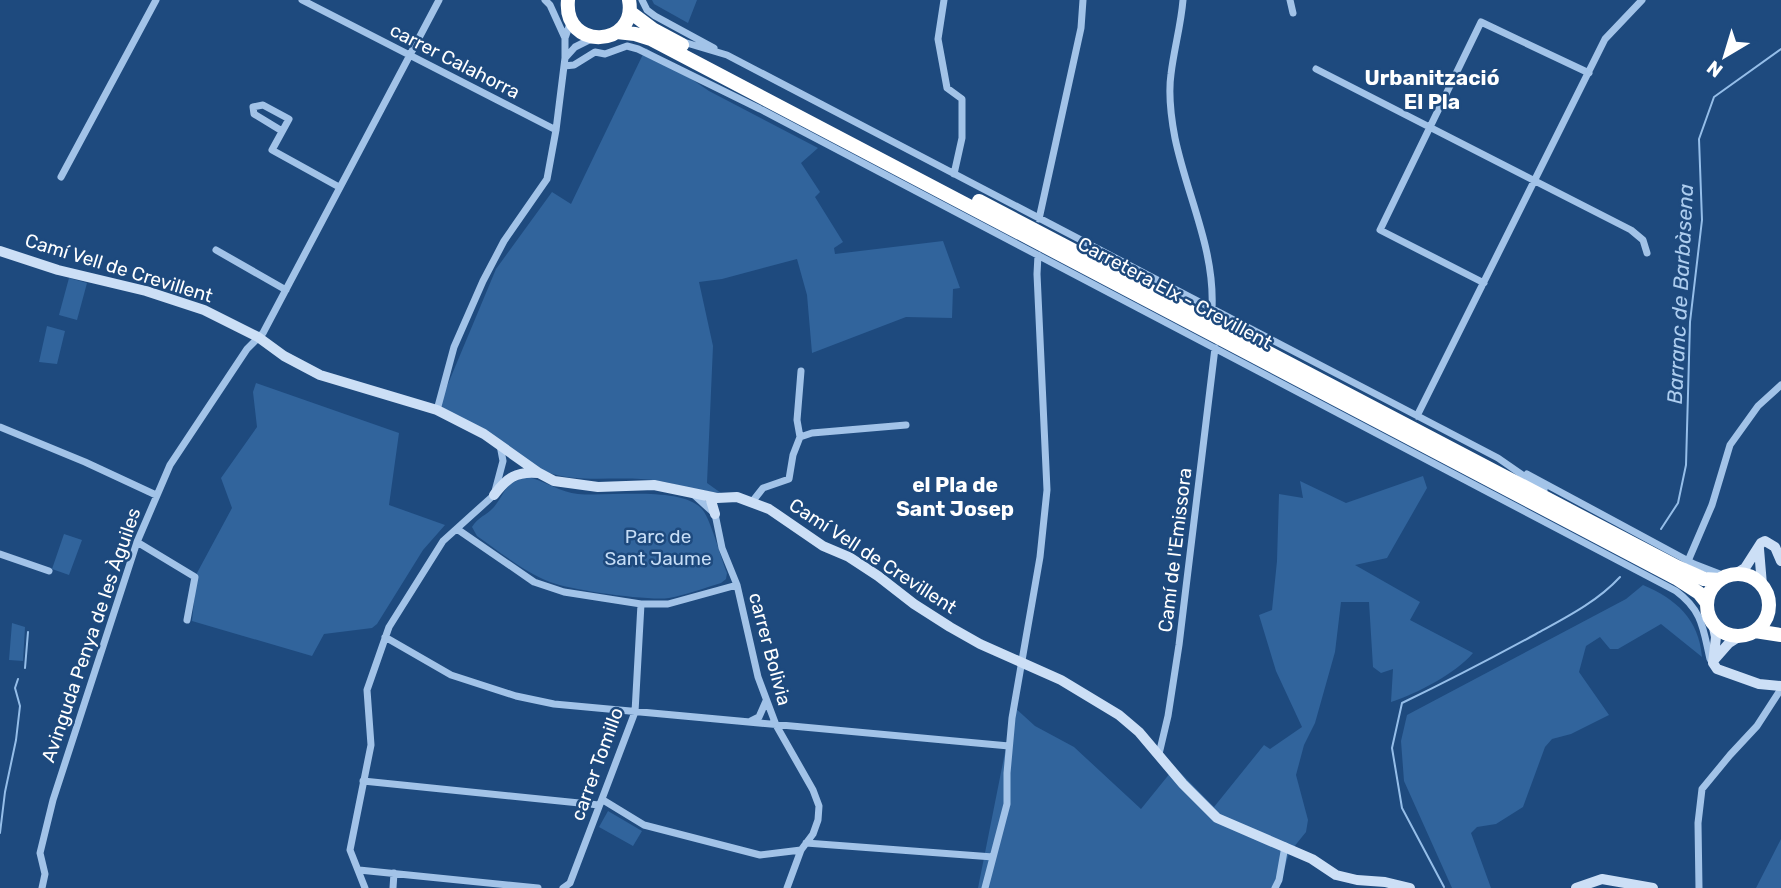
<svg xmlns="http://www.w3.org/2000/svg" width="1781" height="888" font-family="Rubik,sans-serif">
	<rect width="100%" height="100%" fill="#1e4a7e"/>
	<path fill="#31649c" d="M652,0H697L688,23L654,4Z
		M646,48L709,91L818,148L801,163L820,192L815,197L843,242L834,248L835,254L943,241L960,288L953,289L952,318L906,317L812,353L807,295L797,259L722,279L699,282L713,346L707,483L721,493C693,491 668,480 641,479C607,477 576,483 543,471L443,408L440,403L496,269L552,192L571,204Z
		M69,278L87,283L77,320L59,315Z
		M47,326L65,331L57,364L39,362Z
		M256,383L399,433L389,505L445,525L423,550L377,624L372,628L324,634L312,656L192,621L197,573L232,508L221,478L257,427L253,392Z
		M1423,476L1427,488L1387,558L1355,565L1420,602L1410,620L1473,653C1455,674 1418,693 1391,702L1393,669L1381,673L1373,667L1369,602H1341L1335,652L1315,723L1304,745L1296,775L1308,820L1306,832L1289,853L1279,888H978L1014,707L1035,726L1074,747L1141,809L1175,767L1214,807L1264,745L1270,749L1302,727L1276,671L1259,615L1272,610L1277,561L1279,494L1303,498L1300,481L1346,503Z
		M527,477C544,480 561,493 578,494C608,497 679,486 701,508C710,516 721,559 727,573L726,579L721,583C704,588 686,595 669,598C648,601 570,590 550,582C524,572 500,552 477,536L472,527C478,517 487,515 494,507C507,491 503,484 527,477Z
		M64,534L82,540L69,575L52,569Z
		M1643,585C1676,599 1699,619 1702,657L1661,624L1618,649H1610L1600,637L1586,646L1579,672L1609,715L1571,734L1552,739L1545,747L1523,807L1496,824L1477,827L1471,833L1491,888H1452L1404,781L1401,741L1407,715L1626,599Z
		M12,623L25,627L23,661L9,660Z
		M608,811L642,831L633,846L599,827Z
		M1781,839V888H1756Z"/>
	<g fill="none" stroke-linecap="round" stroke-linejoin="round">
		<path stroke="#95bee9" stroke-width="2" d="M1661,529L1678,503L1686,465L1690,322L1702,220L1699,139L1714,97L1781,49
			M25,668L28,632
			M0,833L5,792L16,740L20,706L15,688L18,679
			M1444,887L1402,808L1392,748L1402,703C1448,681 1492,658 1536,634C1565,618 1597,602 1620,577"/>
		<path stroke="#a2c3e8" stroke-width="7" d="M302,0L556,130
			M545,0L550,5L565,38
			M642,0L647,10L655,16L714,48
			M944,0L938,39L947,88L962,99V138L954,174
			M1183,0C1181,25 1174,49 1171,74C1168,95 1171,117 1175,138C1187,196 1215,249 1212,309
			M1290,0L1293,13
			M680,41L727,55L1498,458L1544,490
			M566,57L575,47L593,38
			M564,66L574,65L595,52L605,54L627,46L638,49L760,109L1676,591C1703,611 1703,629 1710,659
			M1316,69L1631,230L1643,240L1647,253
			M282,131L254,114L253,107L263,105L289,119L272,150L339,187
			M61,177L156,0
			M1039,219L1081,28L1083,0
			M216,250L286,290
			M1484,283L1380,230L1481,22L1589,73
			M437,410L454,347L483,281L504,241L547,179L556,130L565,58V38L571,21
			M1417,416L1605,39L1642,0
			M0,427L85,462L156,495
			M800,437L797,420L801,371
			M1527,474L1694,564L1725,576
			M694,495L715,514L722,548L737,585L758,677L776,725L813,790L819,806L818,820L813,834L801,850L787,888
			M752,502L763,488L789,479L793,455L800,437L812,433L906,425
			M457,529L534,582L564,592L641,604H668L737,585
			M137,542L195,577L187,620
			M0,554L49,571
			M1688,561L1712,505L1730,445L1758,406L1781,385
			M385,637L451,675L516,696L554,704L1009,746
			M751,721L759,717L766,701
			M1159,754L1168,716L1179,645L1215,348
			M363,781L599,805
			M603,800L644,825L760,855L801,850
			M806,843L993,857
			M359,870L538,888
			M42,888L45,874L40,853L53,800L137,542L170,465L247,349L263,333L439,0
			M365,888L350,850L371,745L367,690L389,627L443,541L494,495L503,461L500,445
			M393,888L394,873
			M563,888L570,883L635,712L641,604
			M985,888L1007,804V773L1012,718L1040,557L1047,490L1037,274L1038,255
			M1275,888L1279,880L1285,846
			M1699,888L1698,823L1702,789L1730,755L1757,726L1781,689"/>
		<path stroke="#ccdff6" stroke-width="10" d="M0,251L58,270L146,291L204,310L258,337L284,356L320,375L437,410L484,434L539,473L554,481L598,487L654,485L717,498L737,497L769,509L823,546L849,557L878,576L914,604L950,627L980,644L1061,680L1119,715L1139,732L1183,784L1217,818L1312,859L1336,875L1357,880L1385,882L1410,888
			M494,495C507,478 516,471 538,473
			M710,497L715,514
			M1759,549L1762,585
			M1735,574L1745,568L1761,543L1765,541L1775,547L1781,561
			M1714,660L1729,643L1740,636
			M1713,663L1717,669L1759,684L1781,686
			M1713,663L1716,637L1713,623
			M1576,888L1602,879L1653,888"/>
		<path stroke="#fff" stroke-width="14" d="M568,0C563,52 638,47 629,0
			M630,12L654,30L682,45
			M617,32L635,34L651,39L1676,578L1699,593L1707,603
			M979,201L1677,567L1704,579L1720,580
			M1707 605a31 31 0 1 1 62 0a31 31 0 1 1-62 0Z
			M1755,631L1781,635"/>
	</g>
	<g text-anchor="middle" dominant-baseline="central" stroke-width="5" stroke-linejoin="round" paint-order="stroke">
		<g font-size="19" fill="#fff" stroke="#1e4a7e">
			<text transform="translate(455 61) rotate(27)">carrer Calahorra</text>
			<text transform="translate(119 268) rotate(17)">Camí Vell de Crevillent</text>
			<text transform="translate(1175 293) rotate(28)">Carretera Elx - Crevillent</text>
			<text transform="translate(1175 550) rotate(-83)">Camí de l'Emissora</text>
			<text transform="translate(873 556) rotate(33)">Camí Vell de Crevillent</text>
			<text transform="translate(91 635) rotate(-71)">Avinguda Penya de les Àguiles</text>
			<text transform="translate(770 649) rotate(75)">carrer Bolivia</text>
			<text transform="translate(597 764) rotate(-70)">carrer Tomillo</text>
		</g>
		<g font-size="19" fill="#c6ddf6" stroke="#1e4a7e">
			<text x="658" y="536">Parc de<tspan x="658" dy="22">Sant Jaume</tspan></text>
		</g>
		<g font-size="21" font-weight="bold" fill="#fff" stroke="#1e4a7e">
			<text x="1432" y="77">Urbanització<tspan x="1432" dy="24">El Pla</tspan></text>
			<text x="955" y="484">el Pla de<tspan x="955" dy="24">Sant Josep</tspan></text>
		</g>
		<g font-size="21" font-style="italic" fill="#adcdef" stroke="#1e4a7e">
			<text transform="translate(1680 294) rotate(-87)">Barranc de Barbàsena</text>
		</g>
	</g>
	<g transform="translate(1725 56) rotate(218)" stroke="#1e4a7e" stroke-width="5" paint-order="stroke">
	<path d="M0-5L12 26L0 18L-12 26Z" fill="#ffffff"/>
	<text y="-10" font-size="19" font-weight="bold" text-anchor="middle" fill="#ffffff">N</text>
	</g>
</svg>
